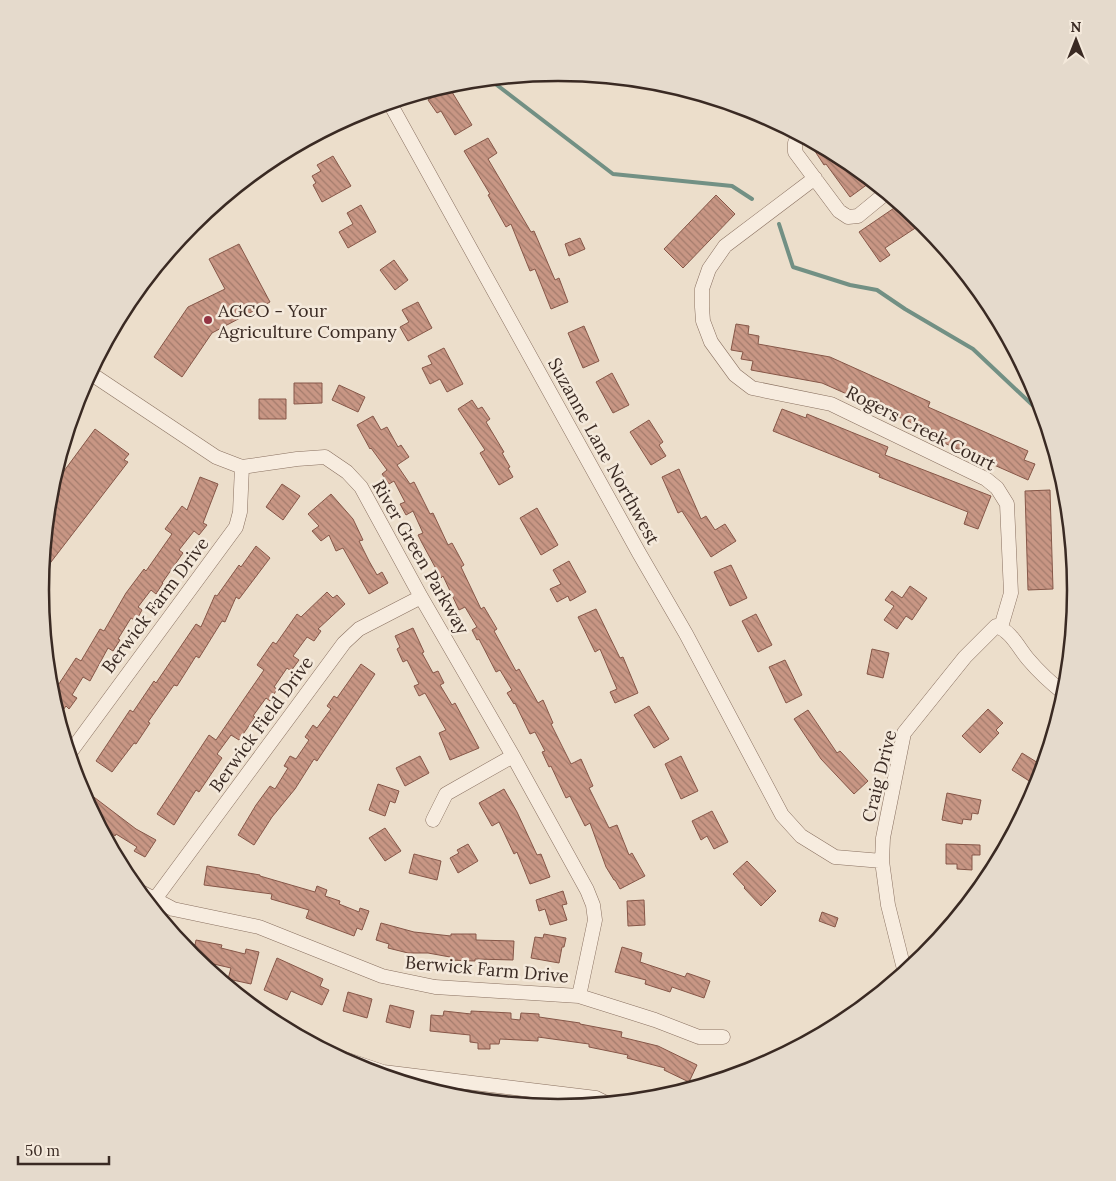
<svg xmlns="http://www.w3.org/2000/svg" width="1116" height="1181" font-family="Lora,serif">
	<defs>
		<pattern id="building-back-hatch" width="6" height="6" patternUnits="userSpaceOnUse" patternTransform="scale(1.25)"><rect width="6" height="6" fill="#c89684"/><path d="M-1 5l2 2M0 0l6 6M5-1l2 2" fill="none" stroke="#a37b6c"/></pattern>
	</defs>
	<rect width="100%" height="100%" fill="#ecdecb"/>
	<g fill="none" stroke-linecap="round" stroke-linejoin="round">
		<path stroke="#729084" stroke-width="4" d="M489,79L613,174L732,186L752,199
			M779,224L793,267L850,285L877,290L905,309L973,349L1043,415"/>
	</g>
	<path fill="url(#building-back-hatch)" stroke="#865748" d="M449,87L472,125L455,135L441,111L437,113L428,100Z
		M488,138L497,153L488,159L531,232L534,231L555,280L559,278L568,302L551,309L535,269L530,271L511,224L506,227L488,195L490,194L464,151Z
		M807,139L846,160L872,181L850,197L826,164L824,165Z
		M333,156L351,186L322,202L313,185L316,183L312,176L321,171L317,165Z
		M716,195L735,214L683,268L664,249Z
		M900,204L923,223L885,248L890,255L880,262L859,232Z
		M361,205L376,232L348,248L339,232L353,224L347,213Z
		M580,238L585,249L569,256L565,244Z
		M239,244L270,302L212,333L182,377L154,357L188,307L225,289L209,259Z
		M394,260L408,280L395,290L380,270Z
		M418,302L432,328L408,341L400,327L409,322L402,310Z
		M736,324L749,326L748,334L759,336L758,344L830,357L930,402L928,407L1028,451L1024,460L1035,464L1028,480L926,435L928,430L822,383L751,370L753,361L741,359L743,352L731,350Z
		M584,326L599,361L583,368L568,333Z
		M444,348L463,384L447,392L440,379L430,384L422,368L432,364L428,356Z
		M612,373L629,405L613,413L596,382Z
		M294,383H322V403L294,404Z
		M339,385L365,397L358,412L332,400Z
		M259,399H286V419H259Z
		M472,400L478,409L482,407L490,419L486,422L504,452L502,453L510,467L508,468L513,477L499,485L480,453L485,450L458,409Z
		M782,409L806,418L807,414L888,447L885,455L991,496L978,529L964,524L968,512L879,477L880,474L773,431Z
		M373,416L381,430L387,427L398,447L401,445L409,457L397,465L410,484L414,482L430,514L433,513L448,545L452,543L464,565L461,567L481,609L484,607L497,629L494,631L516,671L519,669L538,703L543,700L553,723L551,724L571,764L581,759L593,786L589,788L609,828L617,825L629,855L632,853L645,876L620,889L615,880H614L606,867L590,823L585,826L570,796L566,798L551,766L549,767L542,752L545,751L535,732L530,734L515,703L514,704L507,693L512,690L500,670L496,672L479,639L477,640L472,630L477,627L465,607L459,610L443,576L441,578L422,543L418,535L423,533L413,511L406,515L400,504L405,502L394,481L389,484L382,474L387,470L371,448L370,449L357,425Z
		M649,420L663,442L659,445L666,456L651,465L630,432Z
		M95,429L129,454L124,460L128,462L41,575L50,490Z
		M679,469L701,519L706,516L715,530L725,524L736,541L711,557L682,511L678,513L662,477Z
		M200,477L218,484L203,523L207,525L199,535L194,531L179,550L183,553L162,583H163L156,594L151,590L138,607L142,610L136,621L131,618L118,639L120,640L113,651L108,648L90,681L83,677L72,695L77,698L69,709L66,706L58,717L51,696L76,658L81,661L100,629L104,631L126,593L144,569L146,571L172,534L165,529L182,506L187,510Z
		M282,484L300,496L283,520L266,507Z
		M1050,490L1053,589L1028,590L1025,491Z
		M331,494L353,519L363,540L359,541L369,561L377,575L382,572L388,583L369,594L343,548L336,551L329,535L321,541L312,531L319,526L308,514Z
		M537,508L558,545L541,555L520,518Z
		M256,546L270,558L239,599L236,597L225,622L222,621L199,658L196,656L177,686L174,685L148,722L150,723L136,744L134,743L112,772L96,761L130,710L133,712L154,681L156,683L196,624L201,627L215,595L217,596L239,565L241,567Z
		M569,561L586,592L570,601L568,596L557,602L550,589L561,584L553,570Z
		M731,565L747,598L730,606L714,572Z
		M910,586L927,598L912,620L906,616L897,629L884,620L894,606L885,600L892,591L902,598Z
		M327,592L333,598L337,595L345,604L318,629L321,631L314,641L307,637L293,656L299,660L291,671L287,668L274,687L277,689L270,701L266,698L253,716L255,717L239,740L231,735L217,754L222,758L199,792L196,790L174,825L157,814L209,735L216,740L244,699L264,670L257,665L273,642L276,644L297,614L301,617Z
		M596,609L620,658L623,657L638,693L615,703L610,692L617,689L600,649L595,652L578,617Z
		M756,614L772,645L758,652L742,621Z
		M413,628L424,652L422,653L433,673L438,671L444,683L440,685L452,705L455,703L479,748L450,760L439,733L446,730L425,693L419,696L414,686L419,684L407,660L403,662L397,649L400,647L395,636Z
		M872,649L889,653L883,678L867,674Z
		M785,660L802,695L786,703L769,667Z
		M361,664L375,674L317,761L314,759L295,789L272,817L254,845L238,835L256,805L270,786L275,789L288,768L284,766L290,756L296,759L309,740L305,737L313,725L317,728L331,709L327,706L334,696L337,698Z
		M649,706L669,739L654,748L634,715Z
		M988,709L1003,723L996,730L999,733L980,753L962,736Z
		M808,710L837,753L840,751L868,781L854,794L821,759L794,719Z
		M1022,753L1043,766L1037,786L1012,770Z
		M420,756L429,773L405,786L396,768Z
		M681,756L698,791L681,799L665,764Z
		M378,784L399,791L395,803L390,801L385,816L369,810Z
		M78,785L136,829L156,840L145,857L134,851L137,847L116,834L115,836L98,824Z
		M504,789L517,812L537,855L541,854L550,877L530,884L517,852L514,854L499,822L492,826L479,803Z
		M947,793L981,800L978,814L972,813L971,820L963,819L962,824L942,820Z
		M712,811L728,842L714,849L707,836L701,840L692,821Z
		M385,828L401,851L385,861L369,838Z
		M468,844L478,861L458,873L450,858L459,853L457,850Z
		M946,844L980,845V855H972V870L957,869V864H946Z
		M414,854L441,861L437,880L409,873Z
		M747,861L776,891L761,906L744,888L745,887L733,874Z
		M207,866L260,875V876L315,892L317,886L327,890L325,896L340,901L339,904L359,912L360,908L369,911L362,930L357,928L354,936L306,918L309,910L271,899L272,894L204,885Z
		M563,891L567,904L562,905L567,920L550,925L545,909L539,911L536,900Z
		M644,900L645,925L628,926L627,901Z
		M822,912L838,918L835,927L819,921Z
		M381,923L414,932L451,936V934H476V940L514,941L513,960L475,959V961L450,960V957L428,953H408L388,948L389,944L376,940Z
		M544,934L566,938L564,947H562L559,963L531,958L535,937L543,938Z
		M196,940L222,945L221,948L245,954L246,949L259,952L251,984L228,979L231,968L196,960L179,941L195,945Z
		M622,947L642,953L640,962L685,977L687,973L710,981L704,998L672,987L670,992L645,984L646,980L615,972Z
		M277,958L323,979L320,986L329,990L322,1005L291,991L287,1000L264,990Z
		M348,992L372,999L367,1018L343,1011Z
		M390,1005L414,1011L410,1028L386,1022Z
		M444,1011L471,1014V1011L511,1013V1019L520,1020L521,1013L539,1014V1017L580,1023V1024L622,1032L621,1037L658,1046L697,1065L689,1082L664,1070L665,1068L627,1058L628,1055L589,1047V1044L538,1037V1041L500,1039L499,1044H490V1049H478V1043L470,1042V1035L430,1031L431,1015L443,1016Z"/>
	<g fill="none" stroke-linecap="round" stroke-linejoin="round">
		<defs>
			<path id="street" d="M392,107L639,553L686,634L782,815L801,836L835,857L882,861
				M799,135L795,143V152L839,211L848,217L858,216L886,193
				M815,178L725,246L709,269L702,289V307L703,321L711,342L735,375L752,388L831,404L986,479L997,488L1007,504L1011,593L1001,627
				M90,373L216,457L242,467L297,459L325,457L347,472L361,487L421,597L513,756L587,890L593,905L595,920L579,996
				M69,754L236,527L240,512L242,467
				M433,820L446,794L513,756
				M137,890L173,909L259,927L382,976L435,987L579,996L655,1020L699,1037H723
				M155,899L344,643L359,629L421,597
				M905,973L888,905L882,861L883,838L904,733L965,657L996,626C1011,631 1018,647 1028,659C1039,672 1052,684 1065,694
				M336,1056L383,1072L596,1098L608,1104"/>
		</defs>
		<use href="#street" stroke="#897060" stroke-width="15"/>
		<use href="#street" stroke="#f7ecdf" stroke-width="14"/>
	</g>
	<circle fill="#943443" stroke="#f4e9db" stroke-width="2" cx="208" cy="320" r="5"/>
	<g text-anchor="middle" dominant-baseline="central" stroke-width="5" stroke-linejoin="round" paint-order="stroke">
		<g font-size="18" fill="#3a2a23" stroke="#f4e9db" text-anchor="start">
			<text x="218" y="310">AGCO - Your<tspan x="218" dy="21">Agriculture Company</tspan></text>
		</g>
		<g font-size="18" fill="#3a2a23" stroke="#f4e9db">
			<text transform="translate(921 428) rotate(27)">Rogers Creek Court</text>
			<text transform="translate(604 451) rotate(61)">Suzanne Lane Northwest</text>
			<text transform="translate(421 557) rotate(60)">River Green Parkway</text>
			<text transform="translate(155 605) rotate(-53)">Berwick Farm Drive</text>
			<text transform="translate(261 724) rotate(-54)">Berwick Field Drive</text>
			<text transform="translate(879 776) rotate(-76)">Craig Drive</text>
			<text transform="translate(487 969) rotate(5)">Berwick Farm Drive</text>
		</g>
	</g>
	<path d="M0 0H1116V1181H0ZM49 590a509 509 0 1 1 1018 0a509 509 0 1 1-1018 0Z" fill="#e5dacc" fill-rule="evenodd"/>
	<path fill="none" stroke="#3a2a23" stroke-width="2.5" d="M49 590a509 509 0 1 1 1018 0a509 509 0 1 1-1018 0Z"/>
	<g transform="translate(1076 40)" stroke="#f4e9db" stroke-width="4" paint-order="stroke">
	<path d="M0-4L9 19L0 12L-9 19Z" fill="#3a2a23"/>
	<text y="-8" font-size="14" font-weight="bold" text-anchor="middle" fill="#3a2a23">N</text>
	</g>
	<path d="M18 1156v8h91v-8" fill="none" stroke="#3a2a23" stroke-width="2.5"/>
	<text x="25" y="1156" font-size="15" fill="#3a2a23" stroke="#f4e9db" stroke-width="4" paint-order="stroke">50 m</text>
</svg>
